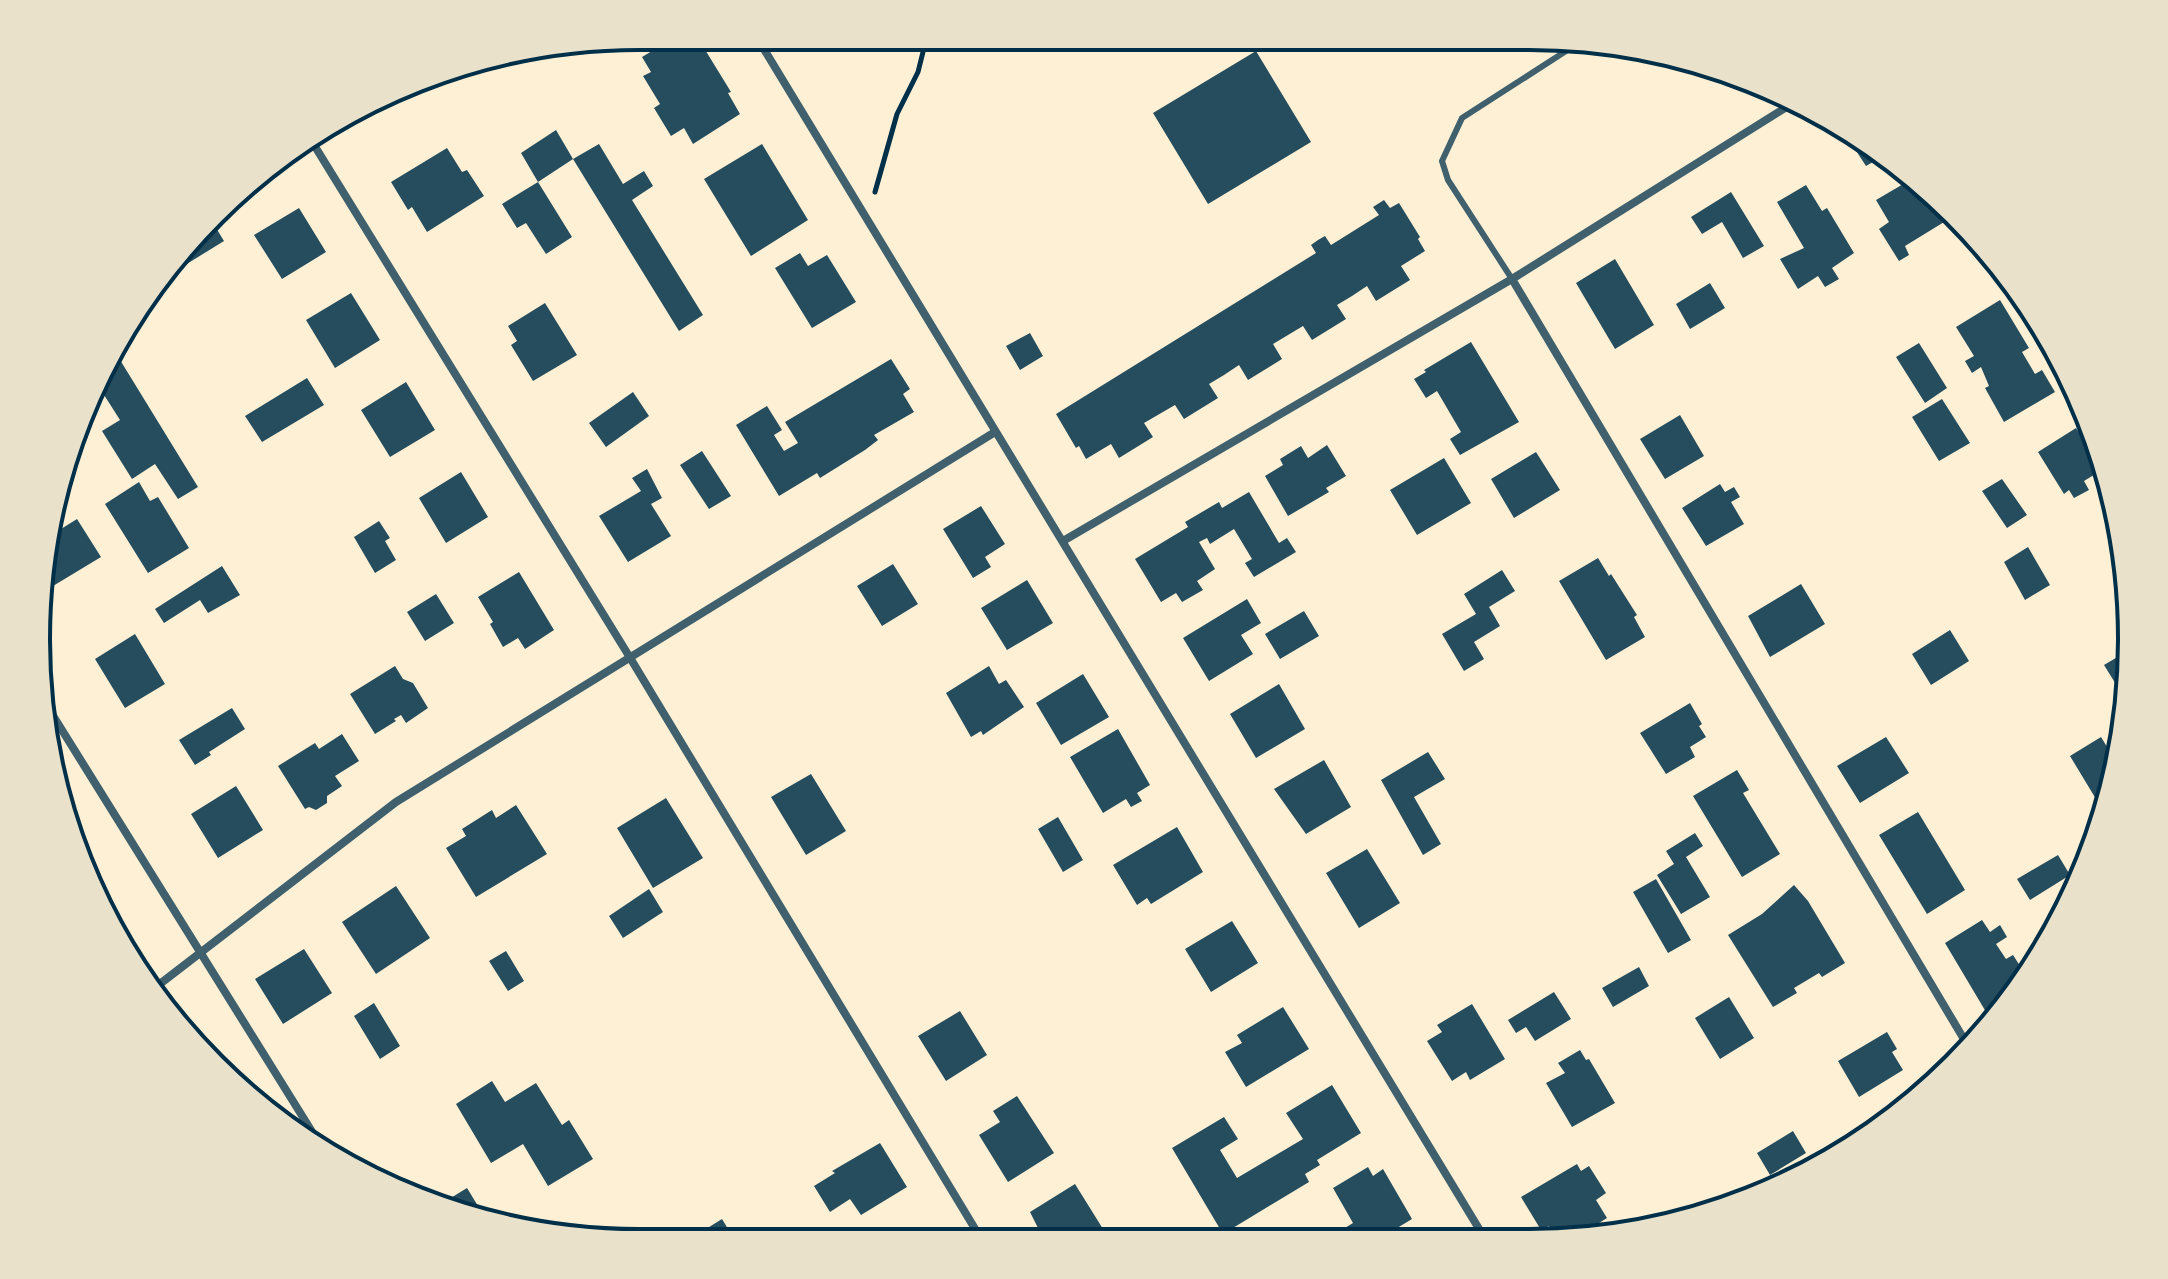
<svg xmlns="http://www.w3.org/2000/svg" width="2168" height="1279" font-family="'Public Sans',sans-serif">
	<rect width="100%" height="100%" fill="#fdf0d5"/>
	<path fill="#264d5e" d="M677,36H693L701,50L704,48L731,92L728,93L740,114L693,144L684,128L671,136L654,108L660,104L643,76L651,72L642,57Z
		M1256,51L1311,142L1208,204L1153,113Z
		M1840,126L1864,138L1885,155L1866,166Z
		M556,130L573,159L538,182L572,237L546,254L526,223L517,228L502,204L538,182L521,153Z
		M599,144L623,184L644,171L653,186L632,200L703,315L679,331L573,159Z
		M762,144L808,220L751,256L704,179Z
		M447,148L462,172L467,170L484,196L427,232L412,207L408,210L391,182Z
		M1907,173L1936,197L1949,219L1905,246L1909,255L1899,261L1879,229L1889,222L1876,200L1905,183L1901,176Z
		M1806,185L1822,211L1827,208L1854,253L1832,268L1839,279L1825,287L1818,276L1798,289L1780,259L1804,248L1777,202Z
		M1731,192L1764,246L1743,258L1722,222L1702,234L1691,217Z
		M1384,200L1390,208L1399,203L1420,237L1418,239L1425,251L1401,266L1410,280L1376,301L1367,286L1352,296L1337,305L1346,319L1312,340L1303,326L1273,344L1282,359L1248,380L1239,365L1224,375L1209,384L1218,398L1184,419L1175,405L1144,423L1153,437L1119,458L1111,444L1086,459L1079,446L1076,448L1056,414L1316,253L1311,245L1318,240L1325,236L1331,245L1379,215L1373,207Z
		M299,208L326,252L282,279L254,235Z
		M213,223L224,241L177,270L172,261Z
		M800,253L808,266L827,255L856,302L812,328L775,268Z
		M1615,259L1654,325L1615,349L1576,283Z
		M1710,283L1725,308L1690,329L1676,304Z
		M351,293L380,340L335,368L306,320Z
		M2000,300L2029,348L2022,352L2035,374L2042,370L2055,392L2004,422L1985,388L1989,386L1981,367L1972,373L1965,361L1974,356L1956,327Z
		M545,303L577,355L533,381L511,345L517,341L508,326Z
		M1030,333L1043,356L1020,370L1006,346Z
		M1471,342L1519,422L1460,455L1450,439L1461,432L1437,391L1426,398L1414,379L1426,372L1424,370Z
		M1919,343L1947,388L1925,403L1896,357Z
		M117,355L198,487L178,499L155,464L132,479L102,431L120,420L99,387Z
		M891,359L910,389L903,394L914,412L874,435L878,440L865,450L820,478L817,473L779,496L736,425L767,406L782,430L774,435L784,451L798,443L785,422Z
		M307,378L324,405L262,442L245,416Z
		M406,382L435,430L390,457L361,410Z
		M633,392L649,416L606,447L589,423Z
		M1942,399L1970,443L1939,461L1912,417Z
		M1680,415L1704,456L1665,479L1640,439Z
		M2076,428L2102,470L2084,481L2089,490L2074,498L2069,490L2064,494L2038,452Z
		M1327,445L1346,476L1326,488L1329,492L1288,516L1265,476L1283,465L1280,459L1301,446L1308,458Z
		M702,451L731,496L709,509L680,465Z
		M1536,452L1560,490L1514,518L1491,479Z
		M1444,458L1471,503L1417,535L1390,490Z
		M647,469L662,498L651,504L671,536L628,562L599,516L641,491L632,478Z
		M461,472L488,517L446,543L419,498Z
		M2002,479L2027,515L2007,528L1982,491Z
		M139,482L150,501L158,497L189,548L148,573L105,504Z
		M1720,484L1725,492L1734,487L1740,497L1731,502L1744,524L1706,546L1682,508Z
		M1249,492L1279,543L1287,538L1296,552L1254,577L1245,563L1252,559L1234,529L1210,544L1207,538L1199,542L1215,569L1197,581L1203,590L1182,602L1176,593L1161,602L1135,559L1188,527L1185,522L1219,502L1222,508Z
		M981,506L1005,544L985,557L991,567L973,578L943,529Z
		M77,519L101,557L53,586L46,576L53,534Z
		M379,521L390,538L385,541L396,560L375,573L354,537Z
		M2028,547L2050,585L2025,600L2004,562Z
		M1598,558L1609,576L1611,574L1637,615L1634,617L1645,637L1606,660L1559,581Z
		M893,564L918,604L882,626L857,586Z
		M222,566L240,595L208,613L200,600L164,623L155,609Z
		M1502,570L1515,591L1489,607L1500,626L1474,642L1484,659L1464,671L1442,634L1476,614L1464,594Z
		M519,572L554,630L525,649L518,638L503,647L490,624L493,622L478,597Z
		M1027,580L1053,623L1007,650L981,608Z
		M1801,584L1825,624L1770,657L1748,616Z
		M436,594L454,623L425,641L407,612Z
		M1247,599L1261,623L1241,635L1253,654L1209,681L1183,638Z
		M1304,611L1319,636L1280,659L1265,634Z
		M1950,630L1969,661L1931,685L1912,654Z
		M135,634L165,684L125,708L95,659Z
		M2131,649L2128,679L2117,686L2104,665Z
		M395,666L403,679L413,683L428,708L406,723L401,715L394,719L396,721L375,734L350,694Z
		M989,666L999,684L1006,680L1024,707L983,735L981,731L971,737L946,693Z
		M1083,674L1109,717L1061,745L1036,703Z
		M1279,684L1305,729L1256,758L1230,714Z
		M1690,703L1702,724L1699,726L1706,737L1690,747L1695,757L1666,774L1640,733Z
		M232,708L245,729L209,752L211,755L195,765L179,740Z
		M1118,729L1150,785L1137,793L1142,801L1131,807L1126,799L1103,813L1070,757Z
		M342,734L359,761L335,776L342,786L327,796V803L316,810L309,807L305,809L278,766L315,743L319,749Z
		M1886,737L1909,773L1860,803L1837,766Z
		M2101,737L2118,765L2105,807L2102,809L2070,756Z
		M1428,752L1445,779L1414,797L1441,844L1423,855L1381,780Z
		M1324,760L1351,807L1306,834L1274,789Z
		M1737,770L1749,790L1743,793L1780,854L1742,877L1693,796Z
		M811,774L846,831L806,855L771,797Z
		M236,786L263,830L218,858L191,814Z
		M666,798L703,858L653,888L617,828Z
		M516,805L547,854L476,897L446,848L466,836L462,829L492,810L496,818Z
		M1918,812L1965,890L1927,914L1879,835Z
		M1058,817L1083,860L1063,872L1038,829Z
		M1177,827L1203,872L1151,904L1147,898L1137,905L1113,865Z
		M1695,833L1703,846L1686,857L1710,897L1681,914L1657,875L1674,864L1666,851Z
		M1367,849L1400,903L1359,928L1326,873Z
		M2058,855L2070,875L2030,900L2017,879Z
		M1656,879L1691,940L1668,953L1633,892Z
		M1794,885L1808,901L1845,963L1822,977L1819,973L1794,988L1797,993L1773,1007L1728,935L1762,914Z
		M396,886L430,938L376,974L342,922Z
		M649,889L663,912L623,938L609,916Z
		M1982,920L1990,932L2000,925L2007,937L1996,944L2006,959L2013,955L2022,969L2039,958L2030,975L1998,1011L1989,1017L1945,943Z
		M1232,921L1258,963L1211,992L1185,949Z
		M304,949L332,993L283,1024L255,979Z
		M506,951L524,981L508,991L489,961Z
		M1639,967L1649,986L1613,1007L1602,988Z
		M1554,992L1571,1019L1535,1041L1526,1027L1516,1033L1508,1020Z
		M1729,997L1754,1038L1720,1059L1695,1018Z
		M374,1003L400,1046L380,1059L354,1016Z
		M1472,1004L1505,1059L1470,1080L1466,1072L1452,1081L1427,1041L1442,1032L1437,1025Z
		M1283,1007L1309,1049L1246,1087L1225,1052L1242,1043L1237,1035Z
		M960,1011L987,1055L946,1081L918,1036Z
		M1887,1032L1897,1049L1892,1052L1903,1070L1859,1097L1838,1061Z
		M1580,1050L1586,1060L1589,1059L1615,1103L1572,1127L1546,1083L1565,1073L1558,1063Z
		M492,1081L505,1102L536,1083L562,1125L569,1120L593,1159L548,1186L523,1144L491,1163L456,1104Z
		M1332,1085L1361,1133L1317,1160L1320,1165L1305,1174L1309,1182L1223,1234L1172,1148L1224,1117L1238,1139L1220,1150L1237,1178L1303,1139L1286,1113Z
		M1017,1096L1054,1153L1008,1182L979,1135L1000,1122L993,1111Z
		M1793,1131L1806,1153L1770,1175L1757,1153Z
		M880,1143L907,1187L861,1215L850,1199L830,1212L814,1186L835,1173L832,1171Z
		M1577,1164L1581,1171L1589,1166L1606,1193L1596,1200L1607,1218L1569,1242H1558L1549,1226L1541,1230L1521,1197Z
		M1368,1167L1373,1176L1383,1169L1412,1219L1374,1242H1322L1353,1223L1333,1188Z
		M1075,1184L1108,1237L1099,1242H1045L1030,1212Z
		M467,1188L486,1219L445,1211L436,1207Z
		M722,1219L736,1242H685Z"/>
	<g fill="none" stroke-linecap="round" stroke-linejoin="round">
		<path stroke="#003049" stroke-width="5" d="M875,192L897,114L918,72L927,36"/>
		<path stroke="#3f606c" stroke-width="6" d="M1512,279L1448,180L1442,161L1462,118L1566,51L1557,37"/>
		<path stroke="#3f606c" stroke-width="8" d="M756,36L1487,1242
			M311,140L629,656L983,1242
			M1512,279L1968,1046
			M1063,541L1512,279L1793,103
			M47,706L324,1151
			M152,990L396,802L995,432"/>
	</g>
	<path d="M0 0H2168V1279H0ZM639 50H1529A589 589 0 0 1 2118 639V640A589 589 0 0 1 1529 1229H639A589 589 0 0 1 50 640V639A589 589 0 0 1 639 50Z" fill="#e9e1ca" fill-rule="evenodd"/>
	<path fill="none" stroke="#003049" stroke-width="4" d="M639 50H1529A589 589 0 0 1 2118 639V640A589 589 0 0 1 1529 1229H639A589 589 0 0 1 50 640V639A589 589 0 0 1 639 50Z"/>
</svg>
